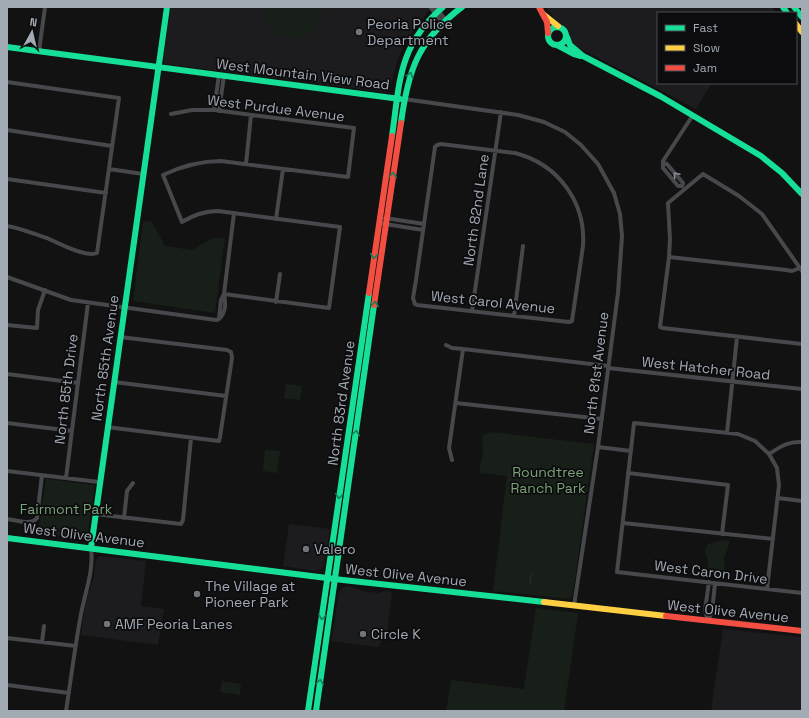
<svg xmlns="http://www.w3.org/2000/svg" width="809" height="718" font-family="'Space Grotesk',sans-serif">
	<rect width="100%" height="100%" fill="#121212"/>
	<path fill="#1c1c1e" d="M171,7H428L429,10L406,41L397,61L390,89L388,91L385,92L320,84L309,81L282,79L165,64L163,60Z
		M546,7H772L776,13H658V83H712L696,109L589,53L576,48L561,24L555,20Z
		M289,524L330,529L324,565L321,569L316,571L283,566Z
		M100,556L146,561L141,606L164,609L158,645L81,635L86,600L93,580L96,560Z
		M348,586L362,591L378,593L385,591L392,592L387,634L378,647L331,641L339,593L342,588Z
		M723,629L802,637V711H711Z"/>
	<path fill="#181f18" d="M264,7H322C323,48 265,49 264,7Z
		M143,221L152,222L165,246L192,250L213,238H225L215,313L133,301Z
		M286,384L302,386L300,400L284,398Z
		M492,432L594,444L573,593L570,599L493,591L507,476L479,473L483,451L482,435Z
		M265,450L280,451L277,473L263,471Z
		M46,479L95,485L87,540L38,533Z
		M724,540L729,541C729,549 726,552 724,558C725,566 727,572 719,577L708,574C705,568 709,567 708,561C707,558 705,555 705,552C705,541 717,542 724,540Z
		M536,608L578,613L564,711H446L451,680L524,689Z
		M222,681L241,684L240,695L220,692Z"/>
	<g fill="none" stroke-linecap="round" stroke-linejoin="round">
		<path stroke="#252f34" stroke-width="1" d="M530,583L531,574"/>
		<path stroke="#46484b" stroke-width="4" d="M430,7L442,22
			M435,7L445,19
			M39,51L45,7
			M7,82L119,98L97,253C86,258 58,243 47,238C34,234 20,228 7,226
			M404,99L518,115L544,122L565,132L581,145L598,164L614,193L620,214L622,236L618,293L598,447L574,606
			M214,110L219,75
			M219,111L224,76
			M171,114L192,110H214L354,128L348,177L221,161C200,161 182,166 163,175L182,222C194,215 204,211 218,211L340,227L329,308L224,294
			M7,130L112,146
			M441,144L515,153C558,164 586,202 583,246L572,321L569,322L417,305L415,304L413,298L416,280L435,147L437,145Z
			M663,163L667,164L683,183L682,186H678L663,168V161L693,115
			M246,164L251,115
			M109,169L143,174
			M7,179L106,193
			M385,218L424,224
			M276,219L283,169
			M379,223L423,230
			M669,257L786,270L792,271L800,268
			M802,271L762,214L739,196L703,174L668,203L670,239L669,257L660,327L663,328L802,344
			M7,277L71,300L216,320L219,319
			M276,302L280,274
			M472,311L501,112
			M514,316L523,246
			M219,319C226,312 226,304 224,294L234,213
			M219,319L221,300L224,294
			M7,325L37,328L38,310L45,290
			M446,345L452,348L463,349L608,366
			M608,368L802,389
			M7,374L78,383
			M114,382L226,396
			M456,403L602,419
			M7,423L72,431
			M107,427L219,441L220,437L232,358L231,352L227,350L120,337
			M727,433L737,337
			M598,447L631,451
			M769,454C780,447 788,441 802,442
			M452,460L449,448L463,349
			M7,471L99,482
			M628,473L728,485L722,534
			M66,478L88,303
			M778,498L802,501
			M95,514L181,524L183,520L191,438
			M124,518L127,491L133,483
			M7,519C16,520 31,526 37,518L42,475
			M623,523L773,539
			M767,589L779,485L777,468L769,454L755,441L738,434L634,423L617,572L802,593
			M708,621L705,610L709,582
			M708,621L712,612L715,583
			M7,638L76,646
			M42,642L44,626
			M7,685L69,693
			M66,711C71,679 75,646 81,614C85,592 94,571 91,548"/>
		<path stroke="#16e098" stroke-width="6" d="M783,7L787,13
			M794,7L802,17
			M548 36a9 9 0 1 1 18 0a9 9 0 1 1-18 0Z
			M567,37L570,45L583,56L660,96L761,156L782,173L802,194
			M557,45L574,54L581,56
			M7,47L400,99
			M401,123C408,70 418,40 462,7
			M392,136C400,81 398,46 443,7
			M7,538L343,580L544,602
			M91,548L167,7
			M308,711L369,293
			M316,711L374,305"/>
		<path stroke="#ffcf43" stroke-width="6" d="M543,14L558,26
			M796,24L802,32
			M544,602L666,616"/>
		<path stroke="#f24e42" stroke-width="6" d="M539,7L547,22L548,33
			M369,293L392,136
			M374,305L401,123
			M666,616L802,631"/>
	</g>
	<defs><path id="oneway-chevron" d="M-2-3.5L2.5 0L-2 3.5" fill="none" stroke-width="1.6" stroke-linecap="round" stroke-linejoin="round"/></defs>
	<g stroke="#12815a">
		<use href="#oneway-chevron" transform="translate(410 75) rotate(-73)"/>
		<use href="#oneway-chevron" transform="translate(393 175) rotate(-82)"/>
		<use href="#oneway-chevron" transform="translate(374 256) rotate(98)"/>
		<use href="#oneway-chevron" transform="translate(375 304) rotate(-82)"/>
		<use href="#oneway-chevron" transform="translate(356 433) rotate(-82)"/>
		<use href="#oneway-chevron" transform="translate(339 496) rotate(98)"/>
		<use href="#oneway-chevron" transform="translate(322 617) rotate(99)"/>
		<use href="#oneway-chevron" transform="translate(320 682) rotate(-82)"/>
	</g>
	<use stroke="#868d94" href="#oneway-chevron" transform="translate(676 175) rotate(-131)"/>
	<g fill="#70757b" stroke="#0c0c0e" stroke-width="1.5">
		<circle cx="359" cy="32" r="4"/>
		<circle cx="306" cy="549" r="4"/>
		<circle cx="197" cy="594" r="4"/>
		<circle cx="107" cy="624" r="4"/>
		<circle cx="363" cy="634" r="4"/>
	</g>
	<g text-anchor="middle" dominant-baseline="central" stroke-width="3.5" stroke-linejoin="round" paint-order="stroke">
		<g font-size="14" fill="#a2aab4" stroke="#0c0c0e" text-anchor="start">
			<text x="367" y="24">Peoria Police<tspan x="367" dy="16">Department</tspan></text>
			<text x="314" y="549">Valero</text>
			<text x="205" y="586">The Village at<tspan x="205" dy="16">Pioneer Park</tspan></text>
			<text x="115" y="624">AMF Peoria Lanes</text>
			<text x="371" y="634">Circle K</text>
		</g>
		<g font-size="14" fill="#a2aab4" stroke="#0c0c0e">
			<text transform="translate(303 74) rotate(7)">West Mountain View Road</text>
			<text transform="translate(276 108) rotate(7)">West Purdue Avenue</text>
			<text transform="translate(476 210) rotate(-82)">North 82nd Lane</text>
			<text transform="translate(493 302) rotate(6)">West Carol Avenue</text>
			<text transform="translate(105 358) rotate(-82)">North 85th Avenue</text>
			<text transform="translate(706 368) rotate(6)">West Hatcher Road</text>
			<text transform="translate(596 373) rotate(-83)">North 81st Avenue</text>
			<text transform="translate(66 389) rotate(-83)">North 85th Drive</text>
			<text transform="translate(341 403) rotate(-82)">North 83rd Avenue</text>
			<text transform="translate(84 535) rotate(7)">West Olive Avenue</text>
			<text transform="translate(711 572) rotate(7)">West Caron Drive</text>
			<text transform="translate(406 575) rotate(6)">West Olive Avenue</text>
			<text transform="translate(728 611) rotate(6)">West Olive Avenue</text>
		</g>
		<g font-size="14" fill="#7ba177" stroke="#0c0c0e">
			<text x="548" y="472">Roundtree<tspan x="548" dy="16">Ranch Park</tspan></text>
			<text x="66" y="509">Fairmont Park</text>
		</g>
	</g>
	<rect width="809" height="718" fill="none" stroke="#a2aab4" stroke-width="16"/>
	<rect x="657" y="12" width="140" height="72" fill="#0c0c0e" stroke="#484b50"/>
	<rect x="665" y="25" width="20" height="6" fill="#16e098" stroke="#484b50"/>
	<text x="693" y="32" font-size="12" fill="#a2aab4">Fast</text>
	<rect x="665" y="45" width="20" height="6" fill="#ffcf43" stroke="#484b50"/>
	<text x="693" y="52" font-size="12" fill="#a2aab4">Slow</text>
	<rect x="665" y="65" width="20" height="6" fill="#f24e42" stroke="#484b50"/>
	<text x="693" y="72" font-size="12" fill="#a2aab4">Jam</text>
	<g transform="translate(32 32) rotate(8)" stroke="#0c0c0e" stroke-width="3" paint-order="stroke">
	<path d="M0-3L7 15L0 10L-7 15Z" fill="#a2aab4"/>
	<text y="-6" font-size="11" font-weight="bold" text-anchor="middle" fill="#a2aab4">N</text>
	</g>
</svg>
